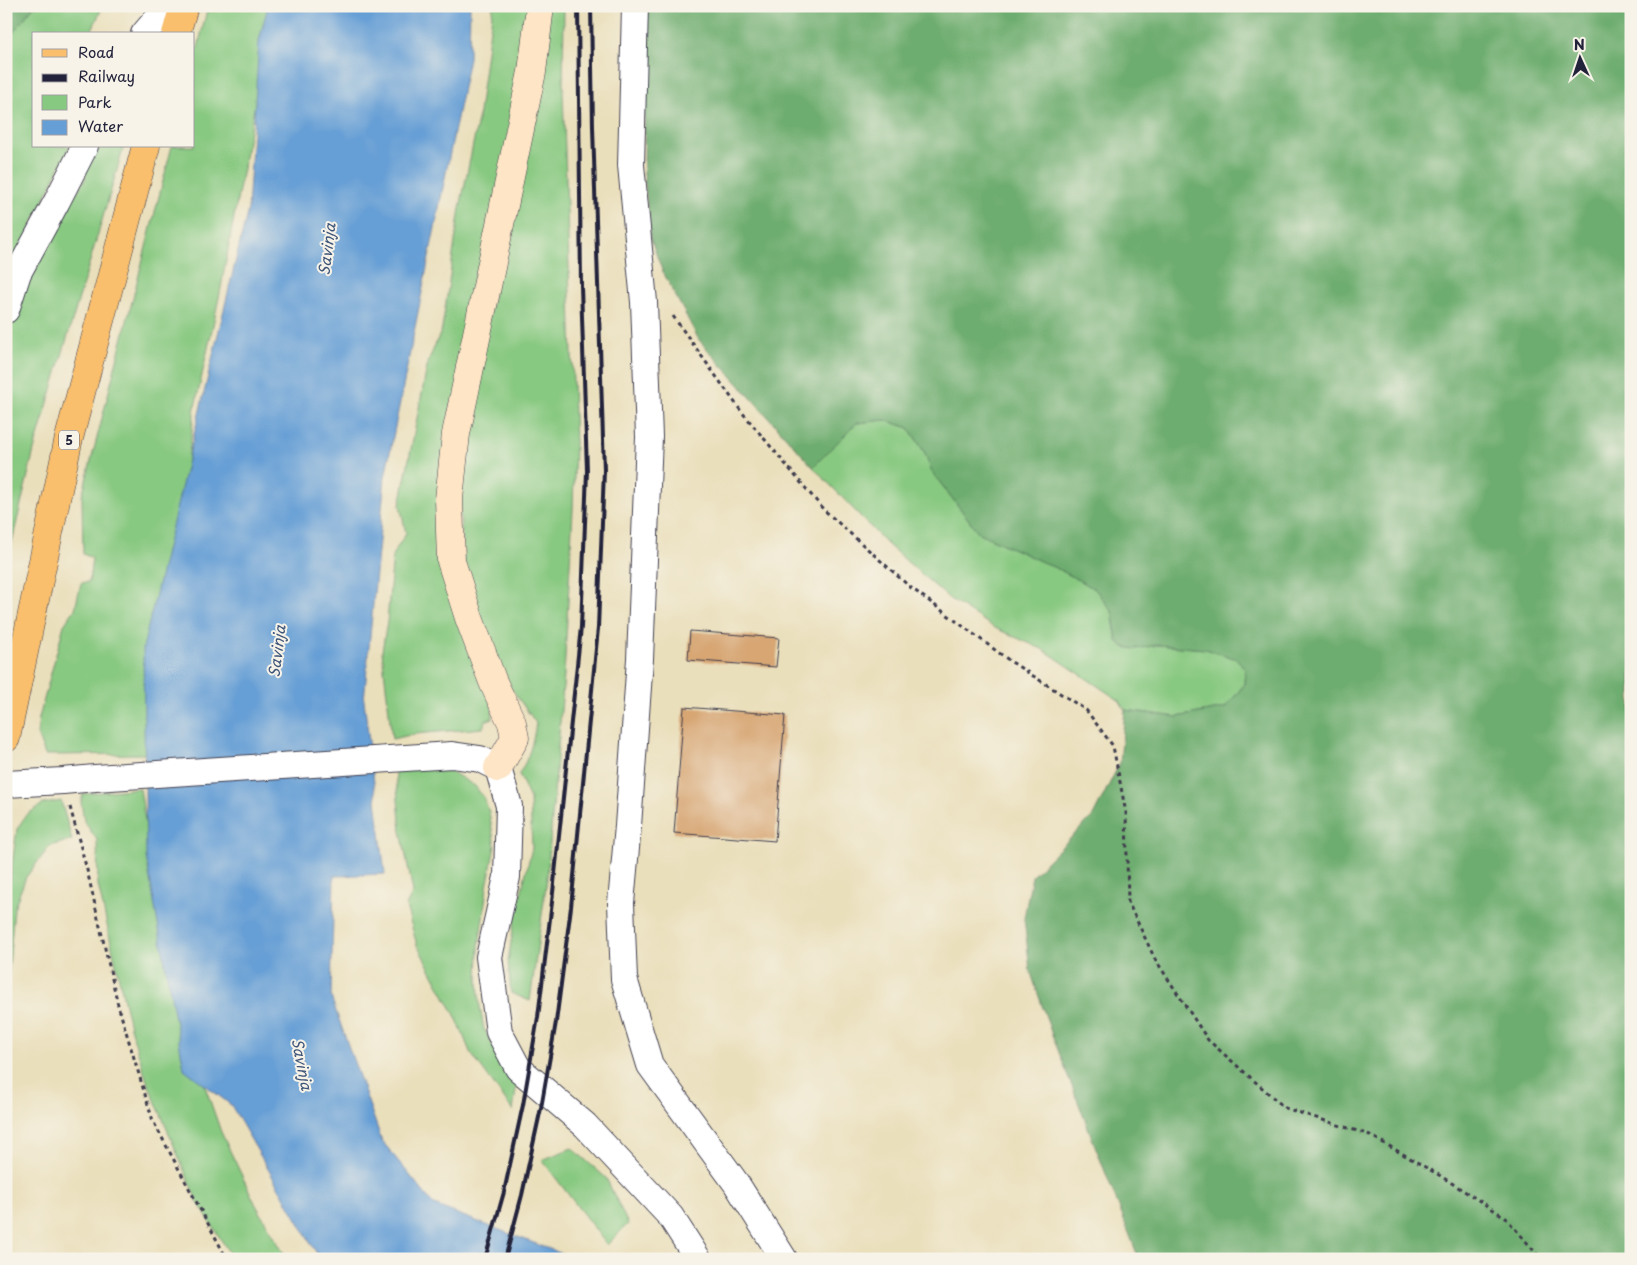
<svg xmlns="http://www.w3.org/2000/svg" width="1637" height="1265" font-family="'Playpen Sans',sans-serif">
	<rect width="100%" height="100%" fill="#f7f3e8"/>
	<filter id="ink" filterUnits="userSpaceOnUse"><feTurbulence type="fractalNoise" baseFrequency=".02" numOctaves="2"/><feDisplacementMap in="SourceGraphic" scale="10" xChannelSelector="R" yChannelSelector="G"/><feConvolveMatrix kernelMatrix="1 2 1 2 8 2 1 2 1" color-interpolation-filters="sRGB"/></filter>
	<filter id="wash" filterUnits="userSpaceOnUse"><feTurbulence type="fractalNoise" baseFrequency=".0096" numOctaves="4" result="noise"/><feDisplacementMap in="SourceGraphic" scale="20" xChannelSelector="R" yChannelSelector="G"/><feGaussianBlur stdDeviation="1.12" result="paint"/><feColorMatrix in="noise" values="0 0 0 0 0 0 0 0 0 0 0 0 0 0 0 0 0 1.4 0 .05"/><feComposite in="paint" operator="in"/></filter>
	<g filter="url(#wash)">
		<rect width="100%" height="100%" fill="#eadfbb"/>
		<path fill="#88c981" stroke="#55765e" d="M34,6H103L90,34H34V146H70L37,214L6,282V146L9,145L10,135L6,128V53L11,35Z
			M208,6H273L220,293L195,407L172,582L154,754L45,755L37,734L39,718L64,625L75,609L81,583L89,582L92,558L83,554L82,496L172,146H194V63Z
			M493,6H535L441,488L491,688L493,718L485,721L483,728L415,734L392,739L382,651L387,622L393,554L406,533L400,505L428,362L442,329L460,208L478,120Z
			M546,6H564L563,92L575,443L573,509L564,675L547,878L530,1001L511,993L508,961L515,918L532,848L530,799L519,774C529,758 533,743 536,723L513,691L489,648L466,591L458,487Z
			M91,146H124L34,450L6,567V336L23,277L85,179Z
			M885,420L909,428L925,453L932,472L979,533L1062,571L1095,589L1112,611L1117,641L1136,649L1158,645L1206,649L1238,659L1245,669L1244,685L1225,708L1177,717L1125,710L1120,701L1044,650L995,628L951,600L887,544L813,467L857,423Z
			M442,766L475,786L484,798L489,812L495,846L487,887L479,946L478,982L480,1007L484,1029L491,1042L518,1075L513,1111L470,1052L456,1017L417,945L406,906L413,892L401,831L395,768Z
			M140,788L160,921L199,1069L221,1132L256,1205L287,1259H233L197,1201L147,1081L130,1027L98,885L97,840L84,821L81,802L83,794Z
			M61,801L72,840L50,846L26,877L14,908L6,1002V909L17,829L26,815L43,804Z
			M572,1148L606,1178L628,1224L607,1245L542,1160Z"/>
		<path fill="#6ead6f" stroke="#486855" d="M6,6H34L11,35L6,53Z
			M646,6H1631V1259H1139L1051,1032L1030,970L1024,918L1032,876L1093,816L1120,763L1125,710L1177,717L1225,708L1244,685L1245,669L1237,659L1206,649L1158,645L1135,649L1124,647L1117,641L1112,611L1095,589L1062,571L979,533L932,472L925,453L909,428L885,420L857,423L813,467L699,340L662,270L650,237L644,173Z"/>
		<path fill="#669fd5" stroke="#446088" d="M268,6H470L469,58L385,477L364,700L385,874L334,876L331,997L382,1141L434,1205L568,1256L569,1259H320L231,1105L184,1069L146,857L143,648L248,209L259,41Z"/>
		<g id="blocks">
			<path fill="#d7a673" d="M690,631L779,638L776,667L688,660Z
				M684,707L785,715L775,841L674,833Z"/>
		</g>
	</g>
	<g filter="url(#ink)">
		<use href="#blocks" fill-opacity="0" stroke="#403e4e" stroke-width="1"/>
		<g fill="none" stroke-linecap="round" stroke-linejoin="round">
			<defs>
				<path id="street" d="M635,6L631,165L644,302L649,437L640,659L628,826L621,903L624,979L650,1065L736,1183L784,1259
					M144,34L168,6
					M6,310L18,273L57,201L85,146
					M6,784L63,781L95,778L452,755L480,759L498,768L509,806L507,877L489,957L499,1032L518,1068L585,1125L671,1217L698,1259"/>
				<path id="secondary" d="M498,768L515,738L512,723L493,682L469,618L451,561L449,499L456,434L532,72L540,6"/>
				<path id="primary" d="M176,34L184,6
					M6,738L68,442L146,146"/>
			</defs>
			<use href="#street" stroke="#403e4e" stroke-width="28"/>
			<use href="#secondary" stroke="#403e4e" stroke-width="29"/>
			<use href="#primary" stroke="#403e4e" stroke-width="29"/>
			<path stroke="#403e4e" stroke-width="3" stroke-dasharray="4 4" stroke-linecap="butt" d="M673,316L741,411L823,509L910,587L1010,661L1086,710L1113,746L1126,813L1128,902L1155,959L1208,1040L1285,1108L1370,1135L1439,1175L1505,1217L1541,1259
				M70,807L87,870L118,1005L153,1121L227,1259"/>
			<use href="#street" stroke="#fff" stroke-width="26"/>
			<use href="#secondary" stroke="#fde5c5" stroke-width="28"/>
			<use href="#primary" stroke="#f9bf6d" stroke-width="28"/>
			<path stroke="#22223b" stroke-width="4" d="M485,1259L504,1192L523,1105L538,1017L552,902L581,627L587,471L581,286L578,6
				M505,1259L522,1195L541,1108L556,1022L571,907L598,628L604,470L593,127L591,6"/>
		</g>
	</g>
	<g text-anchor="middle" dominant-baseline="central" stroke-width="4" stroke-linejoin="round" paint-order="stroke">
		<rect fill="#f7f3e8" stroke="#62616f" stroke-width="1" x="59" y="430.5" width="20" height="19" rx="4"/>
		<g font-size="12" font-weight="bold" fill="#22223b">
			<text x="69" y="440">5</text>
		</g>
		<g font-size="15" font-style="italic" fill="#3d5479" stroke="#f7f3e8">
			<text transform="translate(326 249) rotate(-83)">Savinja</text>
			<text transform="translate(276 651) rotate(-83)">Savinja</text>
			<text transform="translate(303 1064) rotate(79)">Savinja</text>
		</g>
	</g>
	<rect width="1637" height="1265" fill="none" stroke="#f7f3e8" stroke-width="25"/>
	<rect x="32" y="32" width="162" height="115" fill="#f7f3e8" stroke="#a29fa3"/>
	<rect x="42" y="49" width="25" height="8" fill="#f9bf6d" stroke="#a29fa3"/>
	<text x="78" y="58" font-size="15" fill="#22223b">Road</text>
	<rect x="42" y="74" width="25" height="8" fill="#22223b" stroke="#a29fa3"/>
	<text x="78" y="82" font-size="15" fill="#22223b">Railway</text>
	<rect x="42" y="95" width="25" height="15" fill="#88c981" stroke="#a29fa3"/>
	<text x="78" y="108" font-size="15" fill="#22223b">Park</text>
	<rect x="42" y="120" width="25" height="15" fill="#669fd5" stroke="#a29fa3"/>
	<text x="78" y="132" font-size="15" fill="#22223b">Water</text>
	<g transform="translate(1580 58) rotate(357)" stroke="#f7f3e8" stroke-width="4" paint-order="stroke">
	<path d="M0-4L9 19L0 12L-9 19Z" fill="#22223b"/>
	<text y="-8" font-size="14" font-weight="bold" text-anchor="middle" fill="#22223b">N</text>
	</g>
</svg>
